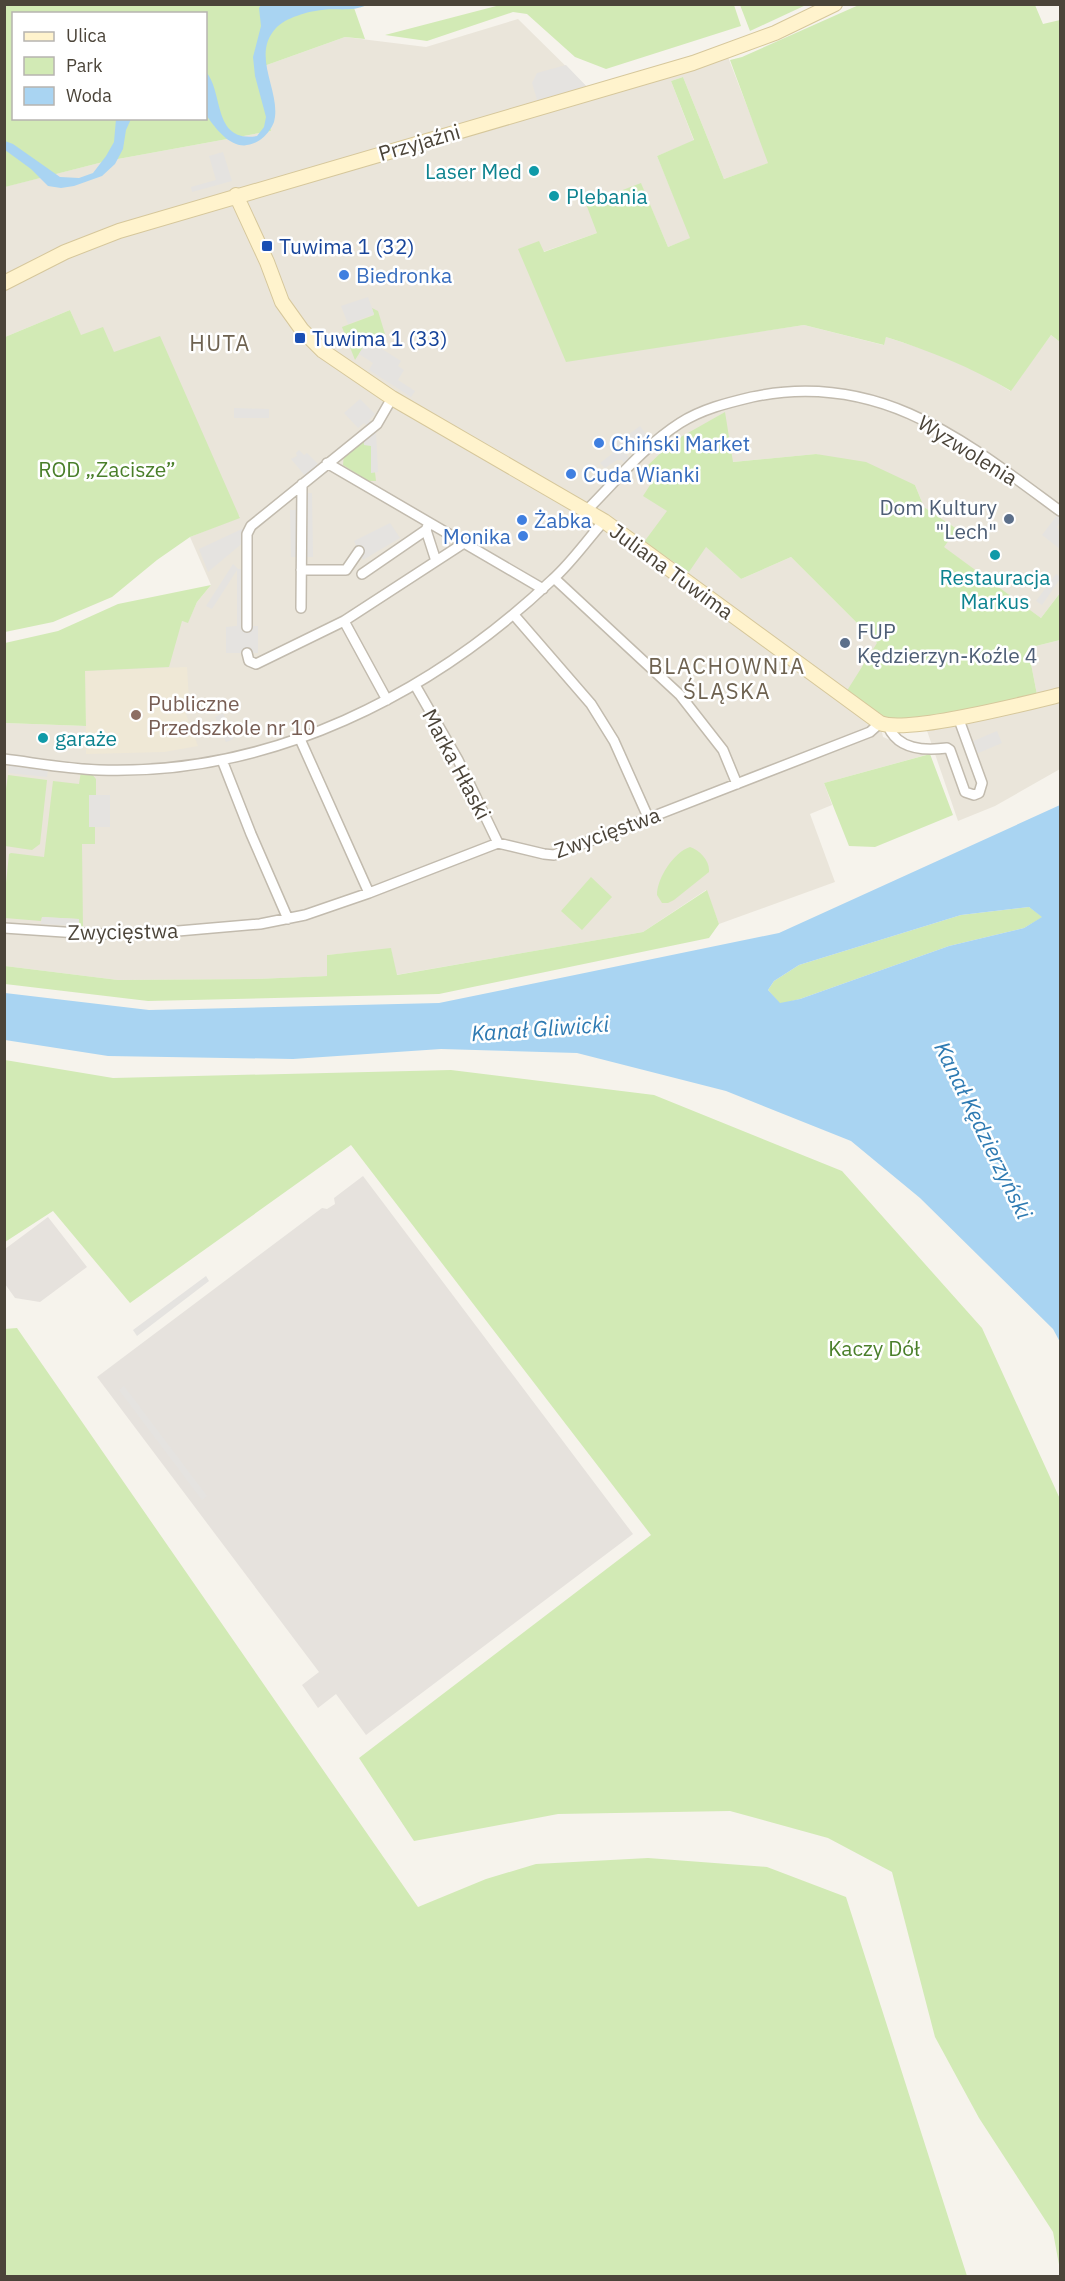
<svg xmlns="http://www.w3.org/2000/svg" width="1065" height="2281" font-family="'IBM Plex Sans',sans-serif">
	<rect width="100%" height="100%" fill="#f6f3ec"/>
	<path fill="#eae5da" d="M518,19L588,88L726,52L769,163L724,179L683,77L671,81L694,141L657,156L691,238L668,247L641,184L597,233L543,252L566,361L804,325L883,345L886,337L935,353L985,375L1010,391L1051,335L1060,342V593L1041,618L943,547L957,529L924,507L915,485L816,454L732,462L724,413L641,473L652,482L667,511L741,579L791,557L877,643L880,723L883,737L926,755L824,783L832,805L810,814L835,882L719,924L706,890L643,932L396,975L391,949L327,955L328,976L256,979L118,980L5,966V723L86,726L85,671L182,621L188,622L197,602L211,585L190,537L240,517L113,353L81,336L70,310L5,337L4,187L107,161L271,131L264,66L345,37L426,47Z
		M1060,640V769L995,806L958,821L924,722L1038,700L1028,648Z"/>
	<path fill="#e6e2dd" d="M363,1176L633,1534L366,1735L336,1694L318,1708L302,1685L319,1672L97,1377L322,1208L327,1209L335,1204L334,1198Z
		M48,1217L87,1267L40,1302L15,1298L5,1284V1249Z"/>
	<path fill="#efe8d6" d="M187,667L189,701L182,704L198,746L164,752L86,754L85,671Z"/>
	<path fill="#d2eab5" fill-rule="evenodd" d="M504,4L734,5L741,26L606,69L575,57L527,14L513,12L427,41L385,35Z
		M861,4L1035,5L1043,24L1060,20V342L1051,335L1011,391C971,367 930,351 886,337L884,345L804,325L566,362L518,249L539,241L544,252L597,233L586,204L641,183L668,247L690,238L657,156L694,140L671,81L683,77L724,179L768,163L730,60L742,57Z
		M4,5H353L365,39L345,37L264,66L271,131L107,161L5,187ZM14,14H206V118H14Z
		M740,5H806L750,31Z
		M372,308L378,311L385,334L383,339L379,333L369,338L355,360L342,327L374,315Z
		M70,310L81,335L103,327L114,352L160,336L240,518L190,537L157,560L112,597L53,622L5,632V337Z
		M725,412L733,462L816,454L866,462L915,485L924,507L957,529L944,547L1041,618L1060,593V640L1028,648L1038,700L888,726L843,697L877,643L791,557L741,579L706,547L689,572L644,542L667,511L643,496L652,482L640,473L672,442Z
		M364,437L371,446V472H375L376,481H368L343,465L344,454Z
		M211,585L197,602L188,623L182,621L169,667L85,671L86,726L5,723V643L58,631L118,604Z
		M930,754L953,815L875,847L849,846L824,783Z
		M81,771L91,773L96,779V795H89V827H95V844H82L83,930L79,928V919L42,917L41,921L5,918V893L9,854L11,853L44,857L53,781L79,784Z
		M8,775L47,780L40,844L32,850L5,846L4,803Z
		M690,847C700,850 710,861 709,872L674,900L668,903H662L657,895C657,878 674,852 690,847Z
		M591,877L612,897L582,930L561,911Z
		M707,890L719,924L709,938L439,994L148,1001L5,984V966L118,980L256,979L327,976V955L391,948L397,975L643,932Z
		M1029,907L1043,917L1024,928L949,946L800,999L780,1004L768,990L774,981L799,965L961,915Z
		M5,1060L113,1078L451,1070L654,1095L842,1171L982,1328L1060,1499V2270L1053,2232L979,2118L935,2037L892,1872L828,1838L730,1811L558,1814L414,1841L359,1758L651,1535L351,1145L130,1303L53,1211L5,1242Z
		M17,1328L418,1907L486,1879L536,1864L648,1858L767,1867L846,1897L967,2276H5L4,1329Z"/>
	<path fill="#e5e3e0" d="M566,65L588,88L538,103L532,83L537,73Z
		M223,152L232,181L192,192L191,187L216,180L209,156Z
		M368,297L374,314L348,324L341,306Z
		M379,333L383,339L382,349L401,361L398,366L404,370L398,380L415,391L411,397L369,370L373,363L359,354L369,337Z
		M360,399L375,414L369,420L372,423L368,427L364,423L358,428L344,413Z
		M234,408L269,409V418H234Z
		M640,426L648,437L625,453L633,462L628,467L622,460H617L605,468L600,463L613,453L610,448Z
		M372,432H376L378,472L371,473V446L364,445V437Z
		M299,450L304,455L307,453L320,466L306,477L291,459L297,456L296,453Z
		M305,493H312L313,557H291L290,510H305Z
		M1058,514L1060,516V522L1057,527L1060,534V549L1042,535Z
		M390,523L400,538L363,560L354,541Z
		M244,528L245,541L208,572L199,549Z
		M233,564L238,569H245V626H258V653H226V627L237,626V570L212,609L206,606Z
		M1056,574L1060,577V579L1042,605L1036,601Z
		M223,713L234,739L226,742L215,717Z
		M997,731L1002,743L976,754L971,742Z
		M9,765L48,770L47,777L8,773Z
		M89,795H110V827H89Z
		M42,917L79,919V926L41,924Z
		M206,1276L209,1281L137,1336L133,1330Z
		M124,1386L207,1496L202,1500L119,1390Z"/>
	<path fill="#a9d4f2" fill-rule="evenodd" d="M261,5H367C352,12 339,8 322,10C309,11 285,18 276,28C250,56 282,92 274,122C272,128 265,137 260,140C236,156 219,133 206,115V72C224,92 212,143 257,136L264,127L266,117L255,76L253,57L261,26L259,8Z
		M116,119H131L126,130L123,149L115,164L102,176L74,186L61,188L48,186L31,169L5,150V141L13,144L60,177L79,178L93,173L106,156L114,142Z
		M1060,805V1342L1053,1329L920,1198L851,1141L726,1091L577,1053L441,1049L293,1059L108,1056L5,1040V993L149,1010L439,1003L779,933ZM1029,907L1042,917L1024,928L949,946L800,999L780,1003L768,990L774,981L799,965L961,915Z"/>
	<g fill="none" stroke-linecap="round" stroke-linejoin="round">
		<defs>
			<path id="street" d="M327,463L543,589
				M587,510C617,480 644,446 680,423C702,409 727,403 752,397C879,370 965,441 1060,511
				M426,530L436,561
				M301,570H346L359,551
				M362,574L426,530L429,523
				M554,578L680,695L723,750L737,784
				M301,608L302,484
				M514,615L591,704L614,741L648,817
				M344,621L387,700
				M247,627V534L251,526L377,424L392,398
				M247,653L249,661L256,664L344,621L464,543
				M415,685L458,760L498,843
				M888,726C898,750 924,751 947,748L950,750L965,792L974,795L979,793L982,783L958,717
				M300,739L369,893
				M4,759C36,763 68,769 99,770C271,776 431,695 553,579C572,562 587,540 604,521
				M222,760L251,834L288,919
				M4,928L93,934L155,933L260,924L305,915L369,893L498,843L544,854L554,855L870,732L880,723"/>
			<path id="secondary" d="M236,195L267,262L282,302L302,330L323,351L392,398L604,521L880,723C907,734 1027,703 1060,695
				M4,283L65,252L119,231L693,63L775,33L835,4"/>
		</defs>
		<use href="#street" stroke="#c2bbae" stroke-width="12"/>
		<use href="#secondary" stroke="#d6c79b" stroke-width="16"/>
		<use href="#street" stroke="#fff" stroke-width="9"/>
		<use href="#secondary" stroke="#fff3cd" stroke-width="14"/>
	</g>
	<g fill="#0f9aa8" stroke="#fff" stroke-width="2">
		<circle cx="534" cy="171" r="6"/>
		<circle cx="554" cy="196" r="6"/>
		<circle cx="995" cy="555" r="6"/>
		<circle cx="43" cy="738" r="6"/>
	</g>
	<g fill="#1a4fb4" stroke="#fff" stroke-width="2">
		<rect x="261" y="240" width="12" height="12" rx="3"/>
		<rect x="294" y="332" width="12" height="12" rx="3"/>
	</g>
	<g fill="#3f7fe0" stroke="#fff" stroke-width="2">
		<circle cx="344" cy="275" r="6"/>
		<circle cx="599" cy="443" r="6"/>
		<circle cx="571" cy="474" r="6"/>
		<circle cx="522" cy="520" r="6"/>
		<circle cx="523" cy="536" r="6"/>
	</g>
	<g fill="#5c6f8a" stroke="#fff" stroke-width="2">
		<circle cx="1009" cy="519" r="6"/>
		<circle cx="845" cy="643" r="6"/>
	</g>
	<circle fill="#8d6e63" stroke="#fff" stroke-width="2" cx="136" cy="715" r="6"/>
	<g text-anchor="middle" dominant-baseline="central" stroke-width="5" stroke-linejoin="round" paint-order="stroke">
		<g font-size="21" fill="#4b4439" stroke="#fff">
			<text transform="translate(419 142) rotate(-16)">Przyjaźni</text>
			<text transform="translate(968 450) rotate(32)">Wyzwolenia</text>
			<text transform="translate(672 571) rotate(36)">Juliana Tuwima</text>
			<text transform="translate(457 764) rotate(62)">Marka Hłaski</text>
			<text transform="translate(607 832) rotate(-20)">Zwycięstwa</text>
			<text transform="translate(123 931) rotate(-1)">Zwycięstwa</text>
		</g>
		<g font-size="21" fill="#0d838f" stroke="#fff" text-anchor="start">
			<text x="522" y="171" text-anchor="end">Laser Med</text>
			<text x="566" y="196">Plebania</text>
			<text x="995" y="577" text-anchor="middle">Restauracja<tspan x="995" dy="24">Markus</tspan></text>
			<text x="55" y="738">garaże</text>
		</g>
		<g font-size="21" fill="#164399" stroke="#fff" text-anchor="start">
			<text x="279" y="246">Tuwima 1 (32)</text>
			<text x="312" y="338">Tuwima 1 (33)</text>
		</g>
		<g font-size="21" fill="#366cbe" stroke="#fff" text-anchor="start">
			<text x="356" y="275">Biedronka</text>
			<text x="611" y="443">Chiński Market</text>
			<text x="583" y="474">Cuda Wianki</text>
			<text x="534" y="520">Żabka</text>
			<text x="511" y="536" text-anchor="end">Monika</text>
		</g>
		<g font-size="21" fill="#4a7f2a" stroke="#fff">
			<text x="107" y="469">ROD „Zacisze”</text>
			<text x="874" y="1348">Kaczy Dół</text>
		</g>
		<g font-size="21" fill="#4e5e75" stroke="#fff" text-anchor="end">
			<text x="997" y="507">Dom Kultury<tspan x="997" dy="24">"Lech"</tspan></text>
			<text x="857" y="631" text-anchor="start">FUP<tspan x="857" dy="24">Kędzierzyn-Koźle 4</tspan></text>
		</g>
		<g font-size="21" fill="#785e54" stroke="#fff" text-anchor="start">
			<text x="148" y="703">Publiczne<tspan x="148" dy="24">Przedszkole nr 10</tspan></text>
		</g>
		<g font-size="22" letter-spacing="1.5" fill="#6e6250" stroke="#fff">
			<text x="220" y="342">HUTA</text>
			<text x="727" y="665">BLACHOWNIA<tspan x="727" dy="25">ŚLĄSKA</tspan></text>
		</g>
		<g font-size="22" font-style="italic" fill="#2e7ab2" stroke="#fff">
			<text transform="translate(540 1028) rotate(-4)">Kanał Gliwicki</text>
			<text transform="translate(984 1130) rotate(64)">Kanał Kędzierzyński</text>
		</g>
	</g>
	<rect width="1065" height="2281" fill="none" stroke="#4b4439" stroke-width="12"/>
	<rect x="12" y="12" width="195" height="108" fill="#ffffff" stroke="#b7b4b0" stroke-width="1.5"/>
	<rect x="24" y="32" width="30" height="9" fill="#fff3cd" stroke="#b7b4b0" stroke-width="1.5"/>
	<text x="66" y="42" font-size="18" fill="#4b4439">Ulica</text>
	<rect x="24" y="57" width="30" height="18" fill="#d2eab5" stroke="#b7b4b0" stroke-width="1.5"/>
	<text x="66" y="72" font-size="18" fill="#4b4439">Park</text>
	<rect x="24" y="87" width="30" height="18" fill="#a9d4f2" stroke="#b7b4b0" stroke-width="1.5"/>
	<text x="66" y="102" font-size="18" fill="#4b4439">Woda</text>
</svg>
